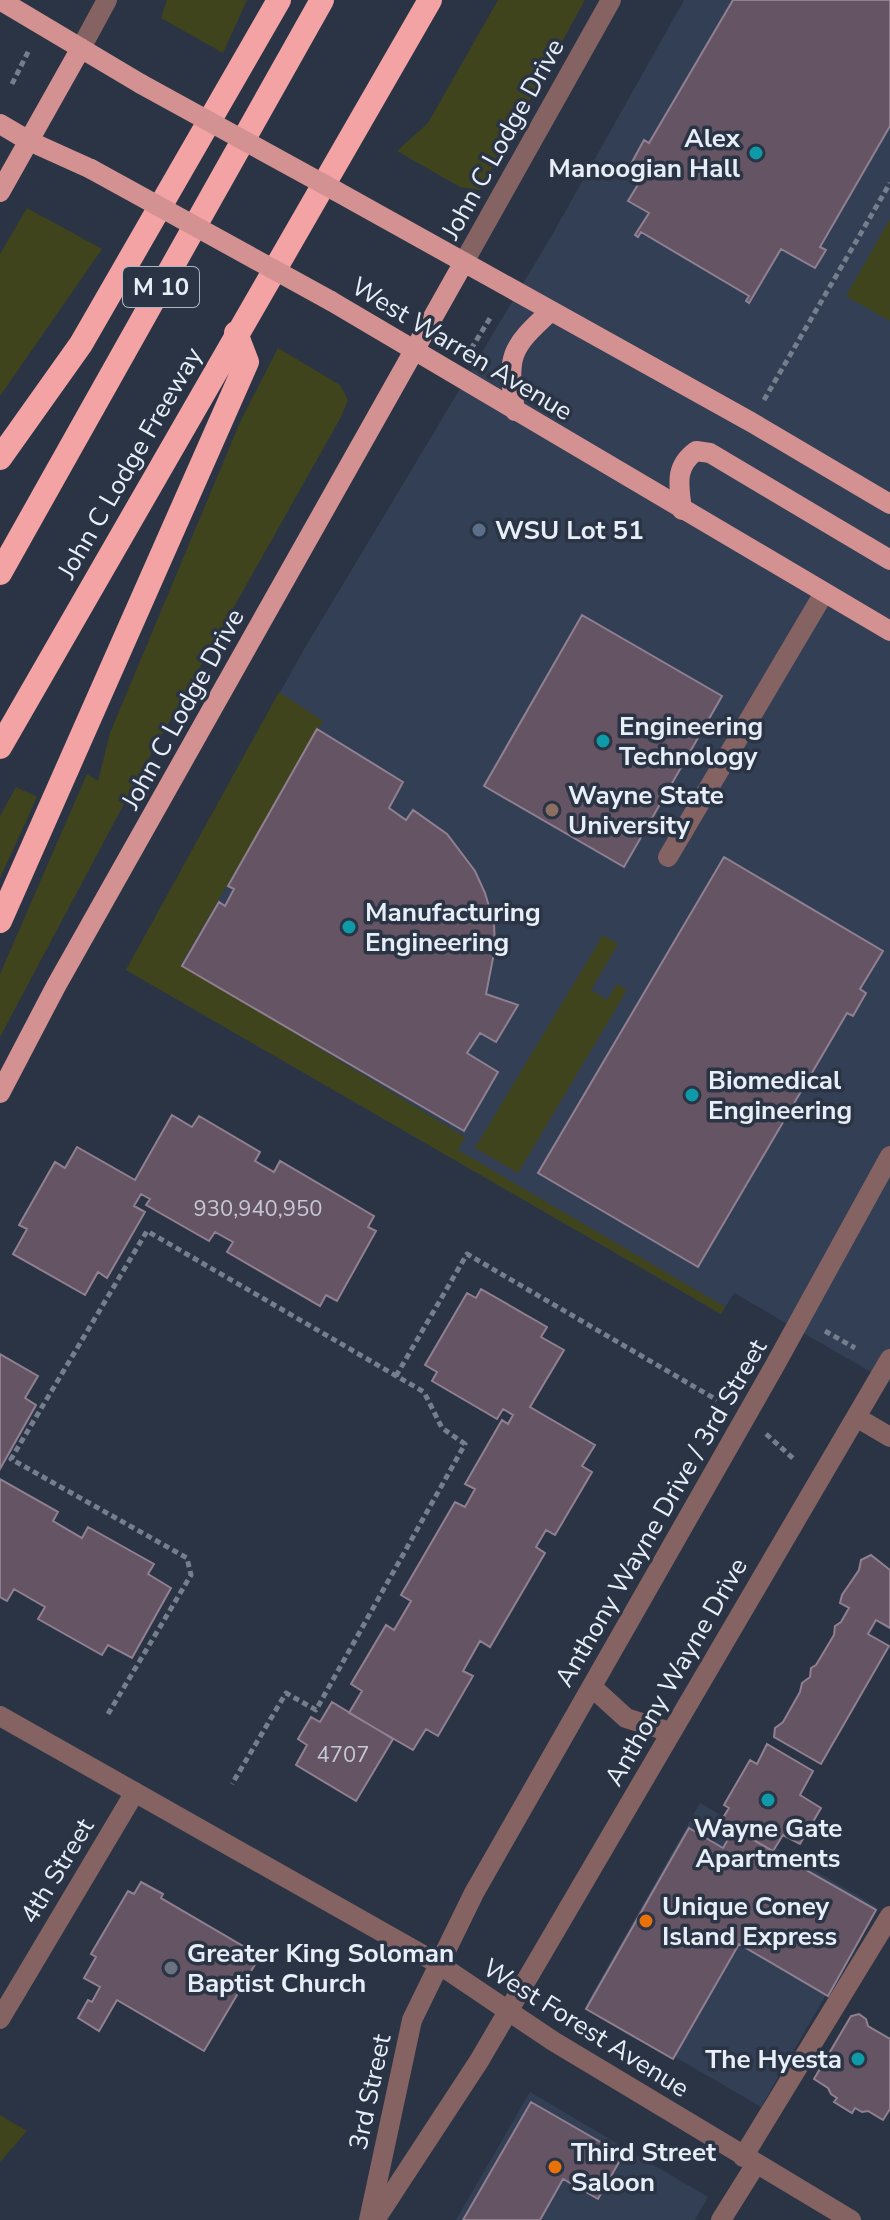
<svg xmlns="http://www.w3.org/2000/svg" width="890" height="2220" font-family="'Nunito Sans',sans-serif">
	<rect width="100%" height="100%" fill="#2a3444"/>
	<path fill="#323f54" d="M684,0H890V1383L734,1293L721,1314L126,970L303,651L552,235Z
		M700,1803L877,1907L761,2107L586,2005Z
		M530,2092L708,2197L695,2220H456Z"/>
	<path fill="#40441c" d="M167,0H247L223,53L161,18Z
		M498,0H585L480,190L460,187L397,151L428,123Z
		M27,208L102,249L0,396V254Z
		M890,219V321L846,296Z
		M278,348L340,385L348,400L341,417L142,770L0,1037V974L87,774L98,781L110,733L241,420Z
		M279,692L323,721L181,964L465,1137L458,1150L725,1307L721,1314L126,970Z
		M16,787L37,797L0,878V816Z
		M603,935L618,944L591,990L607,1000L617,984L627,990L518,1173L475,1148Z
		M0,2115L27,2131L0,2162Z"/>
	<path fill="#645464" stroke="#908091" stroke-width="2" d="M733,0H890V126L820,247L826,250L815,268L781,249L749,303L746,301L749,296L641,232L638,237L635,235L649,213L628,201L645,173L631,164L644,140L649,143Z
		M582,615L722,696L624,867L484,786Z
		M317,729L403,782L389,808L406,820L413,810L447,834L475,871L485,893L494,923L495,948L486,994L518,1005L496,1042L480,1033L467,1053L498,1072L464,1131L182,966L219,902L225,906L234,889L228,886Z
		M724,857L883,951L860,989L866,993L853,1016L847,1013L698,1267L538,1173Z
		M172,1115L192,1127L199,1116L260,1152L255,1161L274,1172L280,1161L374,1216L368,1227L376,1231L337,1301L326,1295L320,1306L227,1252L233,1242L215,1232L209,1241L146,1205L150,1199L141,1194L134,1206L145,1212L107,1278L98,1272L85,1295L13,1254L27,1229L19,1225L55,1162L65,1168L77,1147L135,1180Z
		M481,1289L547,1327L541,1337L564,1350L530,1407L595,1445L582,1466L592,1472L555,1535L546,1530L536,1547L545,1553L490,1647L480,1641L463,1671L473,1676L438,1736L426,1729L413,1750L349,1713L362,1691L351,1684L386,1625L394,1630L411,1601L401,1595L455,1502L465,1507L475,1489L465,1484L502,1420L508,1424L513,1415L503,1409L497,1419L432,1381L437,1372L425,1365L467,1293L476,1298Z
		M0,1354L38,1376L25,1398L36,1405L0,1469Z
		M0,1479L58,1512L53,1521L82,1538L88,1527L154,1564L148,1574L171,1588L132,1658L108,1645L102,1655L38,1619L45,1607L14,1589L7,1601L0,1597Z
		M871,1555L890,1570V1628L876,1620L868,1634L889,1646L821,1764L774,1737L775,1728L783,1722L800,1692L802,1683L810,1677L811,1668L816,1665L834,1635L835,1626L841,1622L849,1608L840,1603L842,1595L859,1570L861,1560Z
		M332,1702L393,1739L356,1801L296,1765L307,1745L298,1739L311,1717L320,1722Z
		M767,1744L813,1771L800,1795L821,1808L800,1844L783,1835L773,1851L721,1821L729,1808L724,1805L750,1760L757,1764Z
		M689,1828L723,1848L734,1829L876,1910L828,1996L739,1944L673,2059L586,2009Z
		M141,1882L163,1894L161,1898L260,1956L204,2051L117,2000L99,2031L78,2018L88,2000L92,2002L100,1987L84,1978L96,1957L91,1954L128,1891L134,1894Z
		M859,2014L866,2019L868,2026L890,2039V2109L883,2120L868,2111L862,2112L855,2108L852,2113L834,2102L837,2098L831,2094L828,2088L814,2079L851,2016Z
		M531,2102L623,2155L598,2199L563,2179L540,2220H463Z"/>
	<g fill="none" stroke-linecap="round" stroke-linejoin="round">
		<path stroke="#757e8c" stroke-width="5" stroke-dasharray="6 4" stroke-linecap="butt" d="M12,84L29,50
			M471,349L492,315
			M764,400L890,183
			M825,1331L855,1348
			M396,1376L467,1254L717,1400
			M766,1434L795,1460
			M108,1714L191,1575L187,1558L11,1459L147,1231L424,1392L442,1428L465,1444L316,1710L286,1693L232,1784"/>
		<path stroke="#856363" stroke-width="20" d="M81,48L107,0
			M464,262L611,0
			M668,857L824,593
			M856,1417L890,1437
			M592,1687L626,1718L670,1732
			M0,1716L437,1963L553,2041L851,2220
			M0,2019L135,1792
			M743,2157L890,1916
			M369,2220L412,2020L474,1893L774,1367L890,1156
			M375,2220L479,2061L890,1359
			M721,2220L756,2164"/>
		<path stroke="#d49192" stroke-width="20" d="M0,0L141,84
			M0,124L29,141L91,169
			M336,191L751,422L890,504
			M0,192L81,48
			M331,301L890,631
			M515,411C507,356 509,349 551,311
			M682,510C679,485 674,467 696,451L710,453L890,560
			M0,1093L56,986L464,262"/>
		<path stroke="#f4a3a4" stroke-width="24" d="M0,458L81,344L279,0
			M0,573L322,0
			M0,747L430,0
			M0,921L247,362L236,333"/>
		<path stroke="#d49192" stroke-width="20" d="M141,84L336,191
			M91,169L331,301"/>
	</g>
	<g fill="#0f9aa8" stroke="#2a3444" stroke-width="3">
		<circle cx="756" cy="153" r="8"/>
		<circle cx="603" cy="741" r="8"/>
		<circle cx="349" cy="927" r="8"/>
		<circle cx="692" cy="1095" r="8"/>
		<circle cx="768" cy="1800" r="8"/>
		<circle cx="858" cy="2059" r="8"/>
	</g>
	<circle fill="#5c6f8a" stroke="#2a3444" stroke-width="3" cx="479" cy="530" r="8"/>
	<circle fill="#8d6e63" stroke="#2a3444" stroke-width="3" cx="552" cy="810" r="8"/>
	<g fill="#e8710a" stroke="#2a3444" stroke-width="3">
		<circle cx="646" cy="1921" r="8"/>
		<circle cx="555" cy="2167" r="8"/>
	</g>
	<circle fill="#6b7280" stroke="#2a3444" stroke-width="3" cx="171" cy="1968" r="8"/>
	<g text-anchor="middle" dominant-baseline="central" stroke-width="7" stroke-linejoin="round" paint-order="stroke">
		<g font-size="22" fill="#c6c8d3">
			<text x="258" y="1209">930,940,950</text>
			<text x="343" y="1755">4707</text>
		</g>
		<rect fill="#2a3444" stroke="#aeb6c2" stroke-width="2" x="123" y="267" width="76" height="40" rx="6"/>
		<g font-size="24" font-weight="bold" fill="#e7eef8">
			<text x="161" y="287">M 10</text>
		</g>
		<g font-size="26" font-weight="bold" fill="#e7eef8" stroke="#2a3444" text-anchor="start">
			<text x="740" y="138" text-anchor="end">Alex<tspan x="740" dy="30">Manoogian Hall</tspan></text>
			<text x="495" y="530">WSU Lot 51</text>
			<text x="619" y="726">Engineering<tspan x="619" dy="30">Technology</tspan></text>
			<text x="568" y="795">Wayne State<tspan x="568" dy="30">University</tspan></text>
			<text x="365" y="912">Manufacturing<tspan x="365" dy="30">Engineering</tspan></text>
			<text x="708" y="1080">Biomedical<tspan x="708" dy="30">Engineering</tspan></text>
			<text x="768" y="1828" text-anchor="middle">Wayne Gate<tspan x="768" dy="30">Apartments</tspan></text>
			<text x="662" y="1906">Unique Coney<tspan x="662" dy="30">Island Express</tspan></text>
			<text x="187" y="1953">Greater King Soloman<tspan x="187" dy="30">Baptist Church</tspan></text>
			<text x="842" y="2059" text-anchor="end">The Hyesta</text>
			<text x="571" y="2152">Third Street<tspan x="571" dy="30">Saloon</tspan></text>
		</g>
		<g font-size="26" fill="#e7eef8" stroke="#2a3444">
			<text transform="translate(503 139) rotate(-61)">John C Lodge Drive</text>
			<text transform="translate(462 349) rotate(31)">West Warren Avenue</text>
			<text transform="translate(130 463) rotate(-60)">John C Lodge Freeway</text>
			<text transform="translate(183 709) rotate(-61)">John C Lodge Drive</text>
			<text transform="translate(661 1513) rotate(-60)">Anthony Wayne Drive / 3rd Street</text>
			<text transform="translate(676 1672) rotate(-60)">Anthony Wayne Drive</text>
			<text transform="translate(57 1871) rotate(-59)">4th Street</text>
			<text transform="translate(586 2028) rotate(32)">West Forest Avenue</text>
			<text transform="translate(370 2092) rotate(-78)">3rd Street</text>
		</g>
	</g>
</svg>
